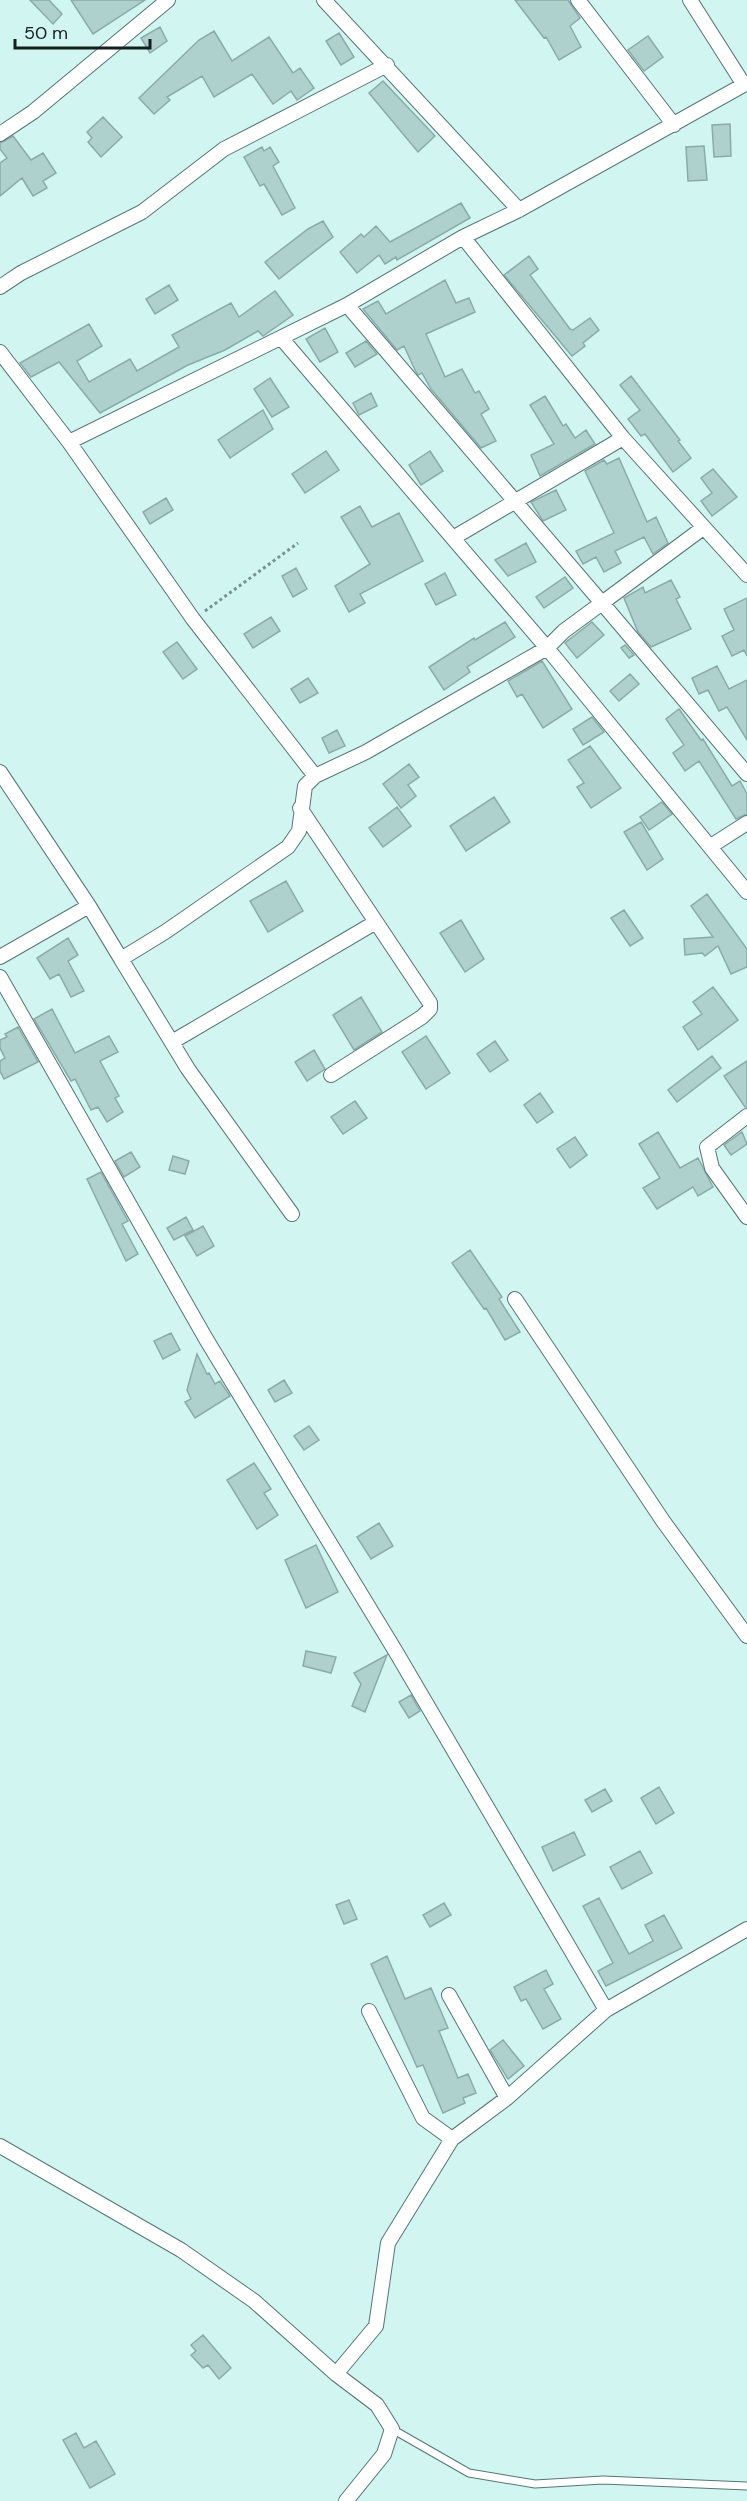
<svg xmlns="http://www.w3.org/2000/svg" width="747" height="2501" font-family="'DM Sans',sans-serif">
	<rect width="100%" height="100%" fill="#d1f5f1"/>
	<path fill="#afd1cd" stroke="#8aaca8" stroke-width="1.5" d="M30,0H49L62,14L53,24Z
		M71,0H145L93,34Z
		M515,0H568L580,18L570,26L581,47L559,60L546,37L544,38Z
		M160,27L167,41L150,53L141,38Z
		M214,31L232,61L269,37L293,73L300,68L314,88L297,100L291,91L273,104L252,74L214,97L202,76L167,97L170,100L154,114L139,98L199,40Z
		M339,33L354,57L341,65L326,41Z
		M648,36L663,57L644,71L628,50Z
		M383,81L435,136L418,152L369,93Z
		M103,117L122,137L101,157L88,142L92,138L87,132Z
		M730,124L731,156L714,157L712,125Z
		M13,136L31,160L43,153L56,173L43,181L47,188L33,196L22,178L0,196V163L7,158L0,149V143Z
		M704,146L707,180L688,181L686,147Z
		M262,147L264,151L270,147L279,162L273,166L295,208L282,215L264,184L260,186L244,157Z
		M461,203L470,218L397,260L396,257L385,264L379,255L357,273L340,252L361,234L364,237L376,226L390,242Z
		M323,221L333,237L279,279L265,262L308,229Z
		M529,256L538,269L530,275L570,329L573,330L590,318L599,330L583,343L585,346L572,356L504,275Z
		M445,280L456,303L469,298L475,312L426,334L445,377L462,369L475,393L479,391L489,409L481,414L496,441L481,448L431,389L422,373L418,375L415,370L404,346L397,350L363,309L378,301L386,314Z
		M169,285L178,300L155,314L146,299Z
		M275,291L293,315L263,336L258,331L225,350L188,365L100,413L59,362L31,377L20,363L89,324L102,346L77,361L89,382L130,359L137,371L179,347L172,335L231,303L239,317Z
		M325,328L338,352L320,362L306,339Z
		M366,341L377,354L355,367L346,353Z
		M631,376L680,440L678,441L691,458L673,472L645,434L641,436L628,419L640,410L620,385Z
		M270,378L289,407L272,417L254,389Z
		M371,393L377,406L359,415L353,403Z
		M545,396L563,426L566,424L575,438L586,430L595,444L540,476L531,455L554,444L530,405Z
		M263,410L273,429L230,458L218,440Z
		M326,451L339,470L305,493L292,474Z
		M430,451L443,471L421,485L409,465Z
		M619,458L647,522L656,517L668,543L653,554L644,537L615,551L621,563L604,572L596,557L583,564L576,551L614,533L585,471L604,460L607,464Z
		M713,469L737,497L712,516L701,501L712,493L701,478Z
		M556,490L566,510L543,521L531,502Z
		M166,498L173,510L150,524L143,512Z
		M360,506L372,527L399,513L423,561L360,594L365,603L349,612L335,586L370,564L341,517Z
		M526,543L536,562L508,576L495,560Z
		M296,568L307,589L293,597L282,576Z
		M445,573L456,595L436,605L425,584Z
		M565,577L573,588L544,608L536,597Z
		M671,580L680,597L676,599L691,629L651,647L638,632L624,598L643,587L645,593Z
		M747,598V656L744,650L732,656L722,636L734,630L724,609Z
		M271,617L280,631L253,648L244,634Z
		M505,622L515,637L467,667L470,672L444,690L429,667L474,638L475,640Z
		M592,622L604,635L577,658L565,643Z
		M177,642L197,669L183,679L163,652Z
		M625,645L634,655L629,658L621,648Z
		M542,661L572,709L543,728L522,694L517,697L508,681Z
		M717,666L729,689L747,680V740L727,707L719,711L708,690L699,694L692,678Z
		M630,674L639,684L619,701L610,691Z
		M308,678L318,693L300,703L291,689Z
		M679,709L701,740L703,739L732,786L740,781L747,794V814L736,819L699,761L685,771L673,753L684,745L666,719Z
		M592,717L604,732L583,745L573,729Z
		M337,730L345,746L329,753L322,738Z
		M590,746L621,788L591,808L577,787L584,783L568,760Z
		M409,764L419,777L408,785L416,796L401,808L383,784Z
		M494,797L510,822L466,851L450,826Z
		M662,802L672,814L649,830L640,817Z
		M397,807L411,826L383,847L369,828Z
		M641,822L663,859L647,870L624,832Z
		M286,881L303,911L268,932L250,901Z
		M707,894L747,949V967L731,974L718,946L705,956L702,953L685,955L684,939L713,937L691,906Z
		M624,910L643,938L630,946L611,918Z
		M461,920L484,959L465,972L440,933Z
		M68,938L78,955L68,961L84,991L71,997L59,974L50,979L37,958Z
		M713,987L738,1020L698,1050L683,1027L702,1014L693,1002Z
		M361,997L382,1032L354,1050L333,1015Z
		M52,1009L75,1053L109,1036L118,1052L100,1061L119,1096L115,1098L123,1112L107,1122L98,1107L91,1110L75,1079L71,1081L34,1019Z
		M18,1027L38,1062L4,1079L0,1071V1061L5,1058L0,1048V1040L7,1037L5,1034Z
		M426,1036L450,1073L426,1089L402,1052Z
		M495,1041L508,1060L490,1072L477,1054Z
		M314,1050L325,1069L307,1081L295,1062Z
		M712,1056L721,1068L677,1102L668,1090Z
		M747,1061V1107H745L724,1076Z
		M540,1093L553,1112L537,1123L524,1105Z
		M355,1101L367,1118L343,1134L331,1117Z
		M658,1132L680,1168L698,1158L713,1187L698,1196L693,1187L657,1209L643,1188L660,1178L639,1144Z
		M742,1132L747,1144L731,1155L724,1145Z
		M575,1137L587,1155L570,1168L557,1149Z
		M131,1152L140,1167L124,1177L115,1161Z
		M173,1156L189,1161L185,1174L169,1170Z
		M101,1172L128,1221L122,1224L138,1254L126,1261L87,1179Z
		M186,1217L193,1230L174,1240L167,1228Z
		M203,1226L214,1246L197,1256L185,1236Z
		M470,1250L502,1297L499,1299L520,1332L505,1340L486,1308L484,1309L452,1263Z
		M171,1333L180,1350L163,1359L154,1341Z
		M197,1354L207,1374L209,1373L215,1384L220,1381L230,1396L195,1418L185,1402L191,1399L187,1390Z
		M284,1380L292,1393L275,1402L268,1390Z
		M309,1426L319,1440L304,1450L294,1436Z
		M254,1463L271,1489L264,1493L278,1515L257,1529L227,1480Z
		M379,1523L393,1546L371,1559L357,1537Z
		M316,1545L338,1592L306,1608L285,1560Z
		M306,1651L336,1657L331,1673L303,1666Z
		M387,1655L365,1712L352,1706L361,1684L354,1673Z
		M411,1695L420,1711L409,1718L399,1702Z
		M659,1787L674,1813L656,1824L641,1798Z
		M605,1789L612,1801L592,1812L585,1800Z
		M574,1832L585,1855L553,1871L542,1847Z
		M640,1851L652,1873L622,1889L610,1867Z
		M599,1898L629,1954L653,1941L645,1925L664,1915L682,1948L606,1986L598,1971L613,1963L583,1906Z
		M349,1900L357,1919L344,1924L336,1905Z
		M444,1903L451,1915L430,1927L423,1915Z
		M387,1956L405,1999L431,1988L448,2028L439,2031L458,2078L468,2074L476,2093L463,2098L465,2103L443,2113L423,2065L417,2067L371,1964Z
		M546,1970L553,1984L544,1989L561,2019L543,2029L526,1999L521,2001L514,1987Z
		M503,2040L524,2066L508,2079L490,2050Z
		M203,2335L231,2368L219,2379L208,2365L203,2368L191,2355L196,2351L191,2345Z
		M76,2433L84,2448L96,2441L115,2474L90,2488L63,2440Z"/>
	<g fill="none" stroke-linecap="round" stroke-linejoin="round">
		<defs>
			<path id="lane" d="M392,2429L469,2473L535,2484L603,2480L747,2486"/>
			<path id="street" d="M324,0L519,210
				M578,0L674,125
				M690,0L744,85
				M0,134L33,112L168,0
				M463,237L623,438L747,575
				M0,287L21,273L142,212L224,149L387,65
				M347,305L602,603L703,528
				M282,339L547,648L747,892
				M0,352L69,442L347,305L463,237L519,210L747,83
				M69,442L193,619L315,776
				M453,538L623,438
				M0,772L89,906L121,959L165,932L288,847L299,831L305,786L315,776L366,752L547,648L564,631L602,603L747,774
				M300,808L430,1003V1009L422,1017L331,1075
				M711,846L747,823
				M0,957L89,906
				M121,959L188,1069L292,1214
				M0,977L206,1339L396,1652L606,2010
				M172,1042L376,922
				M747,1116L707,1147L712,1168L747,1217
				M515,1299L663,1521L747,1636
				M449,1995L507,2098
				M369,2011L423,2118L452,2139
				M0,2146L181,2250L254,2301L336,2374L377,2405L392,2429L384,2454L346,2501
				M336,2374L376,2326L388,2243L452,2139L507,2098L606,2010L747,1929"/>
		</defs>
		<use href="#lane" stroke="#567673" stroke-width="9"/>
		<use href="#street" stroke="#567673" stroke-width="16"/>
		<path stroke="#78928f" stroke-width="3" stroke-dasharray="3 3" stroke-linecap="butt" d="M205,611L298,543"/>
		<use href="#lane" stroke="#fff" stroke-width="7"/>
		<use href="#street" stroke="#fff" stroke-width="14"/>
	</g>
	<path d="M15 39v9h135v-9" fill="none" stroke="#13201f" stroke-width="3"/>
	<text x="24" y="39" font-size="18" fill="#13201f" stroke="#d1f5f1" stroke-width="4.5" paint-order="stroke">50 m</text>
</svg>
